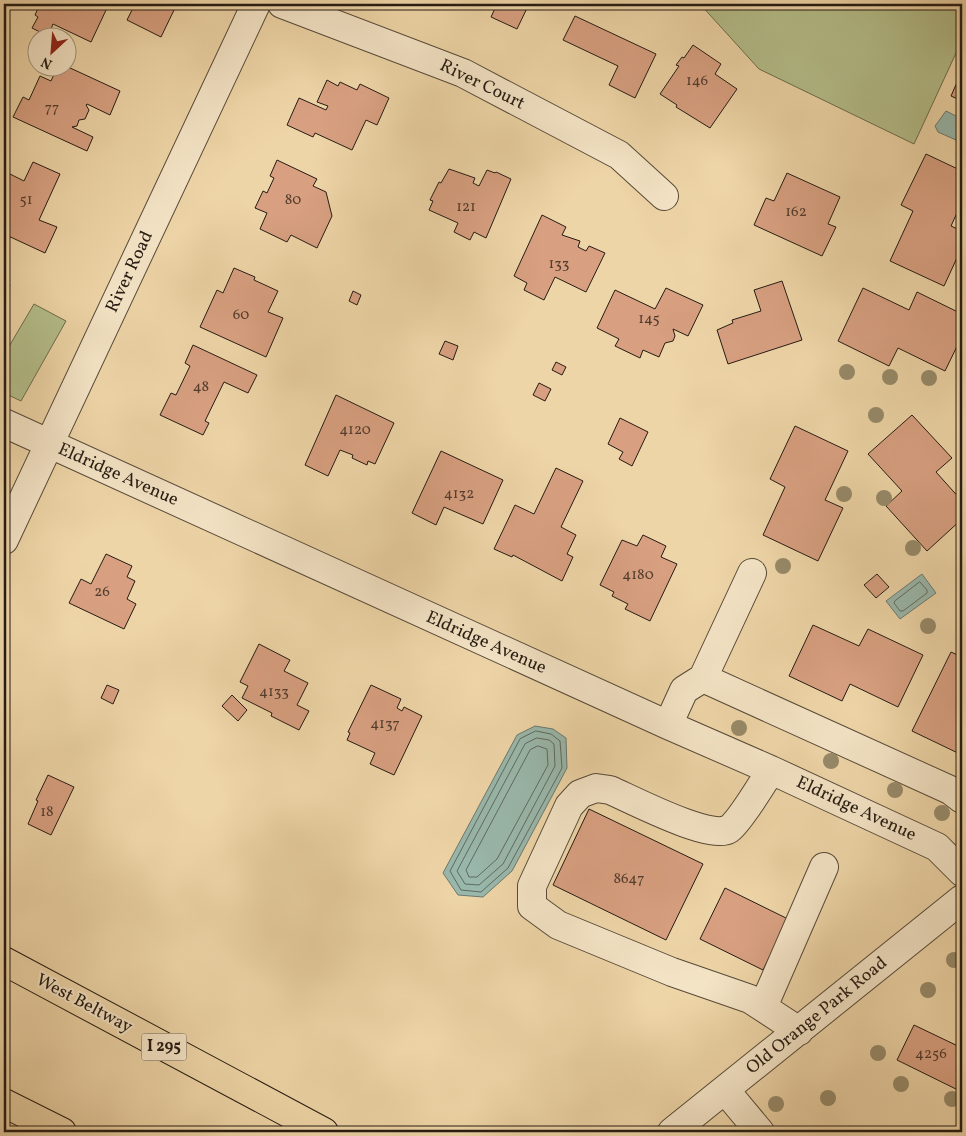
<svg xmlns="http://www.w3.org/2000/svg" width="966" height="1136" font-family="Vollkorn,serif">
	<rect width="100%" height="100%" fill="#eed5a7"/>
	<filter id="stains"><feTurbulence type="fractalNoise" baseFrequency=".004" numOctaves="4"/><feColorMatrix values="0 0 0 0 .2 0 0 0 0 .09 0 0 0 0 .02 0 0 0 .5 -.17"/></filter>
	<radialGradient id="worn" r=".72"><stop offset=".6" stop-color="#630" stop-opacity="0"/><stop offset="1" stop-color="#630" stop-opacity=".3"/></radialGradient>
	<path fill="#b4be8a" stroke="#6c6c4e" d="M700,4H962V40L914,144L759,69Z
		M34,304L66,321L21,401L4,393V355Z"/>
	<path fill="#99b8ac" stroke="#6b796f" d="M946,111L962,119V141L956,140L938,132L935,126Z
		M922,574L936,593L900,619L886,601Z
		M535,726L553,729L566,738L567,768L512,871L483,897L458,895L443,873L517,735Z"/>
	<g fill="none" stroke-linecap="round" stroke-linejoin="round">
		<path stroke="#5f6a60" stroke-width="1" d="M920,582L927,590V593L903,611H900L894,603L895,601Z
			M536,731L551,734L560,741L562,768L508,868L481,892L461,890L450,871L520,739Z
			M537,738L549,740L554,744L555,766L503,864L479,885L465,884L457,871L525,744Z
			M538,746L547,749L548,765L497,859L477,877H469L466,870L530,750Z"/>
	</g>
	<path fill="#d8a081" stroke="#251b13" d="M40,4H98L107,8L91,42L53,24L48,36L32,28L38,17L35,15Z
		M135,4H165L175,8L161,37L127,20Z
		M497,4H529L517,29L491,17Z
		M529,4H544L541,9Z
		M575,16L656,54L635,98L609,85L618,66L563,40Z
		M693,45L721,64L715,74L737,89L710,128L676,107L677,105L660,94L679,66L676,65L682,57L684,58Z
		M68,67L120,91L110,115L87,104L86,105L89,110L85,119L79,120L77,126L72,127L93,137L87,151L13,117L23,97L29,100L40,76L51,81L57,68Z
		M962,71V101L951,96Z
		M327,80L338,86L340,82L357,90L360,84L389,98L377,125L366,120L352,150L315,133L313,137L287,125L299,98L326,110L328,106L317,102Z
		M926,154L962,171V202L951,226L962,231V247L944,286L890,261L913,211L901,205Z
		M277,160L317,179L313,186L326,192L332,216L317,248L291,235L287,242L260,229L267,213L255,208L263,191L267,193L274,178L270,176Z
		M33,162L60,174L39,220L57,227L45,253L4,234V177L6,172L24,181Z
		M449,169L475,178L473,183L479,186L487,170L495,173L496,172L511,179L486,238L474,232L470,240L454,232L458,223L429,210L433,201L430,200L439,182L441,183Z
		M787,173L840,197L828,224L836,227L822,256L754,225L766,198L774,201Z
		M542,215L566,227L562,235L580,241L578,247L586,251L589,246L605,253L586,292L555,277L544,300L524,290L527,283L514,276Z
		M234,268L255,277L254,280L278,291L268,312L283,318L266,357L200,327L217,290L223,293Z
		M782,281L802,340L728,364L717,330L733,323L732,320L761,311L754,290Z
		M4,282L10,285L4,299Z
		M666,288L703,305L688,336L673,329L675,336L673,341L665,343L659,357L643,350L640,358L615,346L619,339L597,328L615,290L655,309Z
		M863,288L909,310L917,292L962,314V336L945,371L898,348L889,366L838,341Z
		M353,291L361,295L357,305L349,301Z
		M445,341L458,346L453,360L439,354Z
		M193,345L257,375L248,393L224,382L205,421L209,423L203,435L160,415L171,393L176,395L190,366L185,363Z
		M556,362L566,367L562,375L552,370Z
		M539,383L551,389L545,401L533,395Z
		M336,395L394,423L375,464L368,461L367,465L352,458L353,455L340,450L328,476L305,465Z
		M912,415L952,458L936,472L962,501V519L927,551L886,506L902,491L868,454Z
		M620,418L648,432L632,466L619,459L623,452L608,444Z
		M795,426L848,451L825,500L843,508L818,561L763,535L785,487L770,479Z
		M441,451L503,480L483,524L444,507L436,525L412,513Z
		M556,468L583,481L561,527L576,535L567,554L573,557L562,581L513,555L512,557L494,549L515,505L534,514Z
		M643,535L666,546L661,557L677,564L650,621L625,609L628,604L612,596L614,592L600,585L622,540L637,546Z
		M106,554L132,566L127,577L135,581L127,599L136,604L124,629L69,603L81,579L91,584Z
		M877,574L889,587L876,598L864,585Z
		M813,625L859,646L868,629L923,655L898,707L850,684L842,701L789,676Z
		M259,644L290,660L284,671L308,683L297,705L309,711L299,730L271,716L272,713L242,698L248,686L240,682Z
		M951,652L962,657V755L912,731Z
		M107,685L119,690L113,704L101,698Z
		M371,685L401,699L397,708L402,711L404,707L422,716L394,775L370,764L375,753L347,740L350,733L348,732Z
		M232,695L247,710L238,721L222,706Z
		M48,775L74,787L51,835L28,824L38,801L36,800Z
		M589,809L703,864L666,940L553,885Z
		M725,888L788,919L763,970L700,939Z
		M914,1025L962,1048V1092L897,1060Z"/>
	<g fill="none" stroke-linecap="round" stroke-linejoin="round">
		<defs>
			<path id="minor" d="M282,4L463,73L619,155L664,196
				M4,423L668,725L771,770L937,847L962,872
				M4,540L256,4
				M703,678L752,573
				M668,725L684,690L703,678L950,790L962,799
				M771,770C763,783 739,822 729,829C711,841 631,799 610,790L596,788L580,794L569,806L532,886V906L558,925L672,972L750,999L799,1031
				M763,1007L824,867
				M725,1090L760,1132
				M672,1132L962,899"/>
			<path id="highway" d="M4,961L324,1132
				M4,1103L62,1132"/>
		</defs>
		<use href="#minor" stroke="#574a38" stroke-width="30"/>
		<use href="#highway" stroke="#251b13" stroke-width="30"/>
		<use href="#minor" stroke="#f4e4c6" stroke-width="28"/>
		<use href="#highway" stroke="#eed5a7" stroke-width="28"/>
	</g>
	<g fill="#978a69">
		<circle cx="847" cy="372" r="8"/>
		<circle cx="890" cy="377" r="8"/>
		<circle cx="929" cy="378" r="8"/>
		<circle cx="876" cy="415" r="8"/>
		<circle cx="844" cy="494" r="8"/>
		<circle cx="884" cy="498" r="8"/>
		<circle cx="913" cy="548" r="8"/>
		<circle cx="783" cy="566" r="8"/>
		<circle cx="928" cy="626" r="8"/>
		<circle cx="739" cy="728" r="8"/>
		<circle cx="831" cy="761" r="8"/>
		<circle cx="895" cy="790" r="8"/>
		<circle cx="942" cy="813" r="8"/>
		<circle cx="954" cy="960" r="8"/>
		<circle cx="928" cy="990" r="8"/>
		<circle cx="878" cy="1053" r="8"/>
		<circle cx="901" cy="1084" r="8"/>
		<circle cx="828" cy="1098" r="8"/>
		<circle cx="952" cy="1099" r="8"/>
		<circle cx="776" cy="1104" r="8"/>
	</g>
	<g text-anchor="middle" dominant-baseline="central" stroke-width="4" stroke-linejoin="round" paint-order="stroke">
		<g font-size="15" fill="#523c2e">
			<text x="697" y="81">146</text>
			<text x="52" y="108">77</text>
			<text x="26" y="200">51</text>
			<text x="293" y="200">80</text>
			<text x="466" y="207">121</text>
			<text x="796" y="212">162</text>
			<text x="559" y="264">133</text>
			<text x="241" y="315">60</text>
			<text x="649" y="319">145</text>
			<text x="201" y="387">48</text>
			<text x="355" y="430">4120</text>
			<text x="459" y="494">4132</text>
			<text x="638" y="575">4180</text>
			<text x="102" y="592">26</text>
			<text x="274" y="692">4133</text>
			<text x="385" y="724">4137</text>
			<text x="47" y="812">18</text>
			<text x="629" y="879">8647</text>
			<text x="931" y="1054">4256</text>
		</g>
		<rect fill="#f4e4c6" stroke="#635749" stroke-width="1" x="141.5" y="1033.5" width="45" height="27" rx="4"/>
		<g font-size="16" font-weight="bold" fill="#251b13">
			<text x="164" y="1047">I 295</text>
		</g>
		<g font-size="18" fill="#251b13" stroke="#f4e4c6">
			<text transform="translate(482 85) rotate(26)">River Court</text>
			<text transform="translate(130 272) rotate(-65)">River Road</text>
			<text transform="translate(118 475) rotate(24)">Eldridge Avenue</text>
			<text transform="translate(486 643) rotate(24)">Eldridge Avenue</text>
			<text transform="translate(856 809) rotate(25)">Eldridge Avenue</text>
			<text transform="translate(84 1004) rotate(28)">West Beltway</text>
			<text transform="translate(817 1016) rotate(-39)">Old Orange Park Road</text>
		</g>
	</g>
	<rect width="966" height="1136" fill="none" stroke="#eed5a7" stroke-width="20"/>
	<rect x="5" y="5" width="956" height="1126" fill="none" stroke="#251b13" stroke-width="2.5"/>
	<rect x="10" y="10" width="946" height="1116" fill="none" stroke="#251b13"/>
	<g transform="translate(52 52) rotate(206)"><circle r="24" fill="#f4e4c6" stroke="#a1947e"/>
	<path d="M0-4L9 19L0 12L-9 19Z" fill="#8f2418"/>
	<text y="-8" font-size="14" font-weight="bold" text-anchor="middle" fill="#251b13">N</text>
	</g>
	<rect width="100%" height="100%" filter="url(#stains)"/>
	<rect width="100%" height="100%" fill="url(#worn)"/>
</svg>
